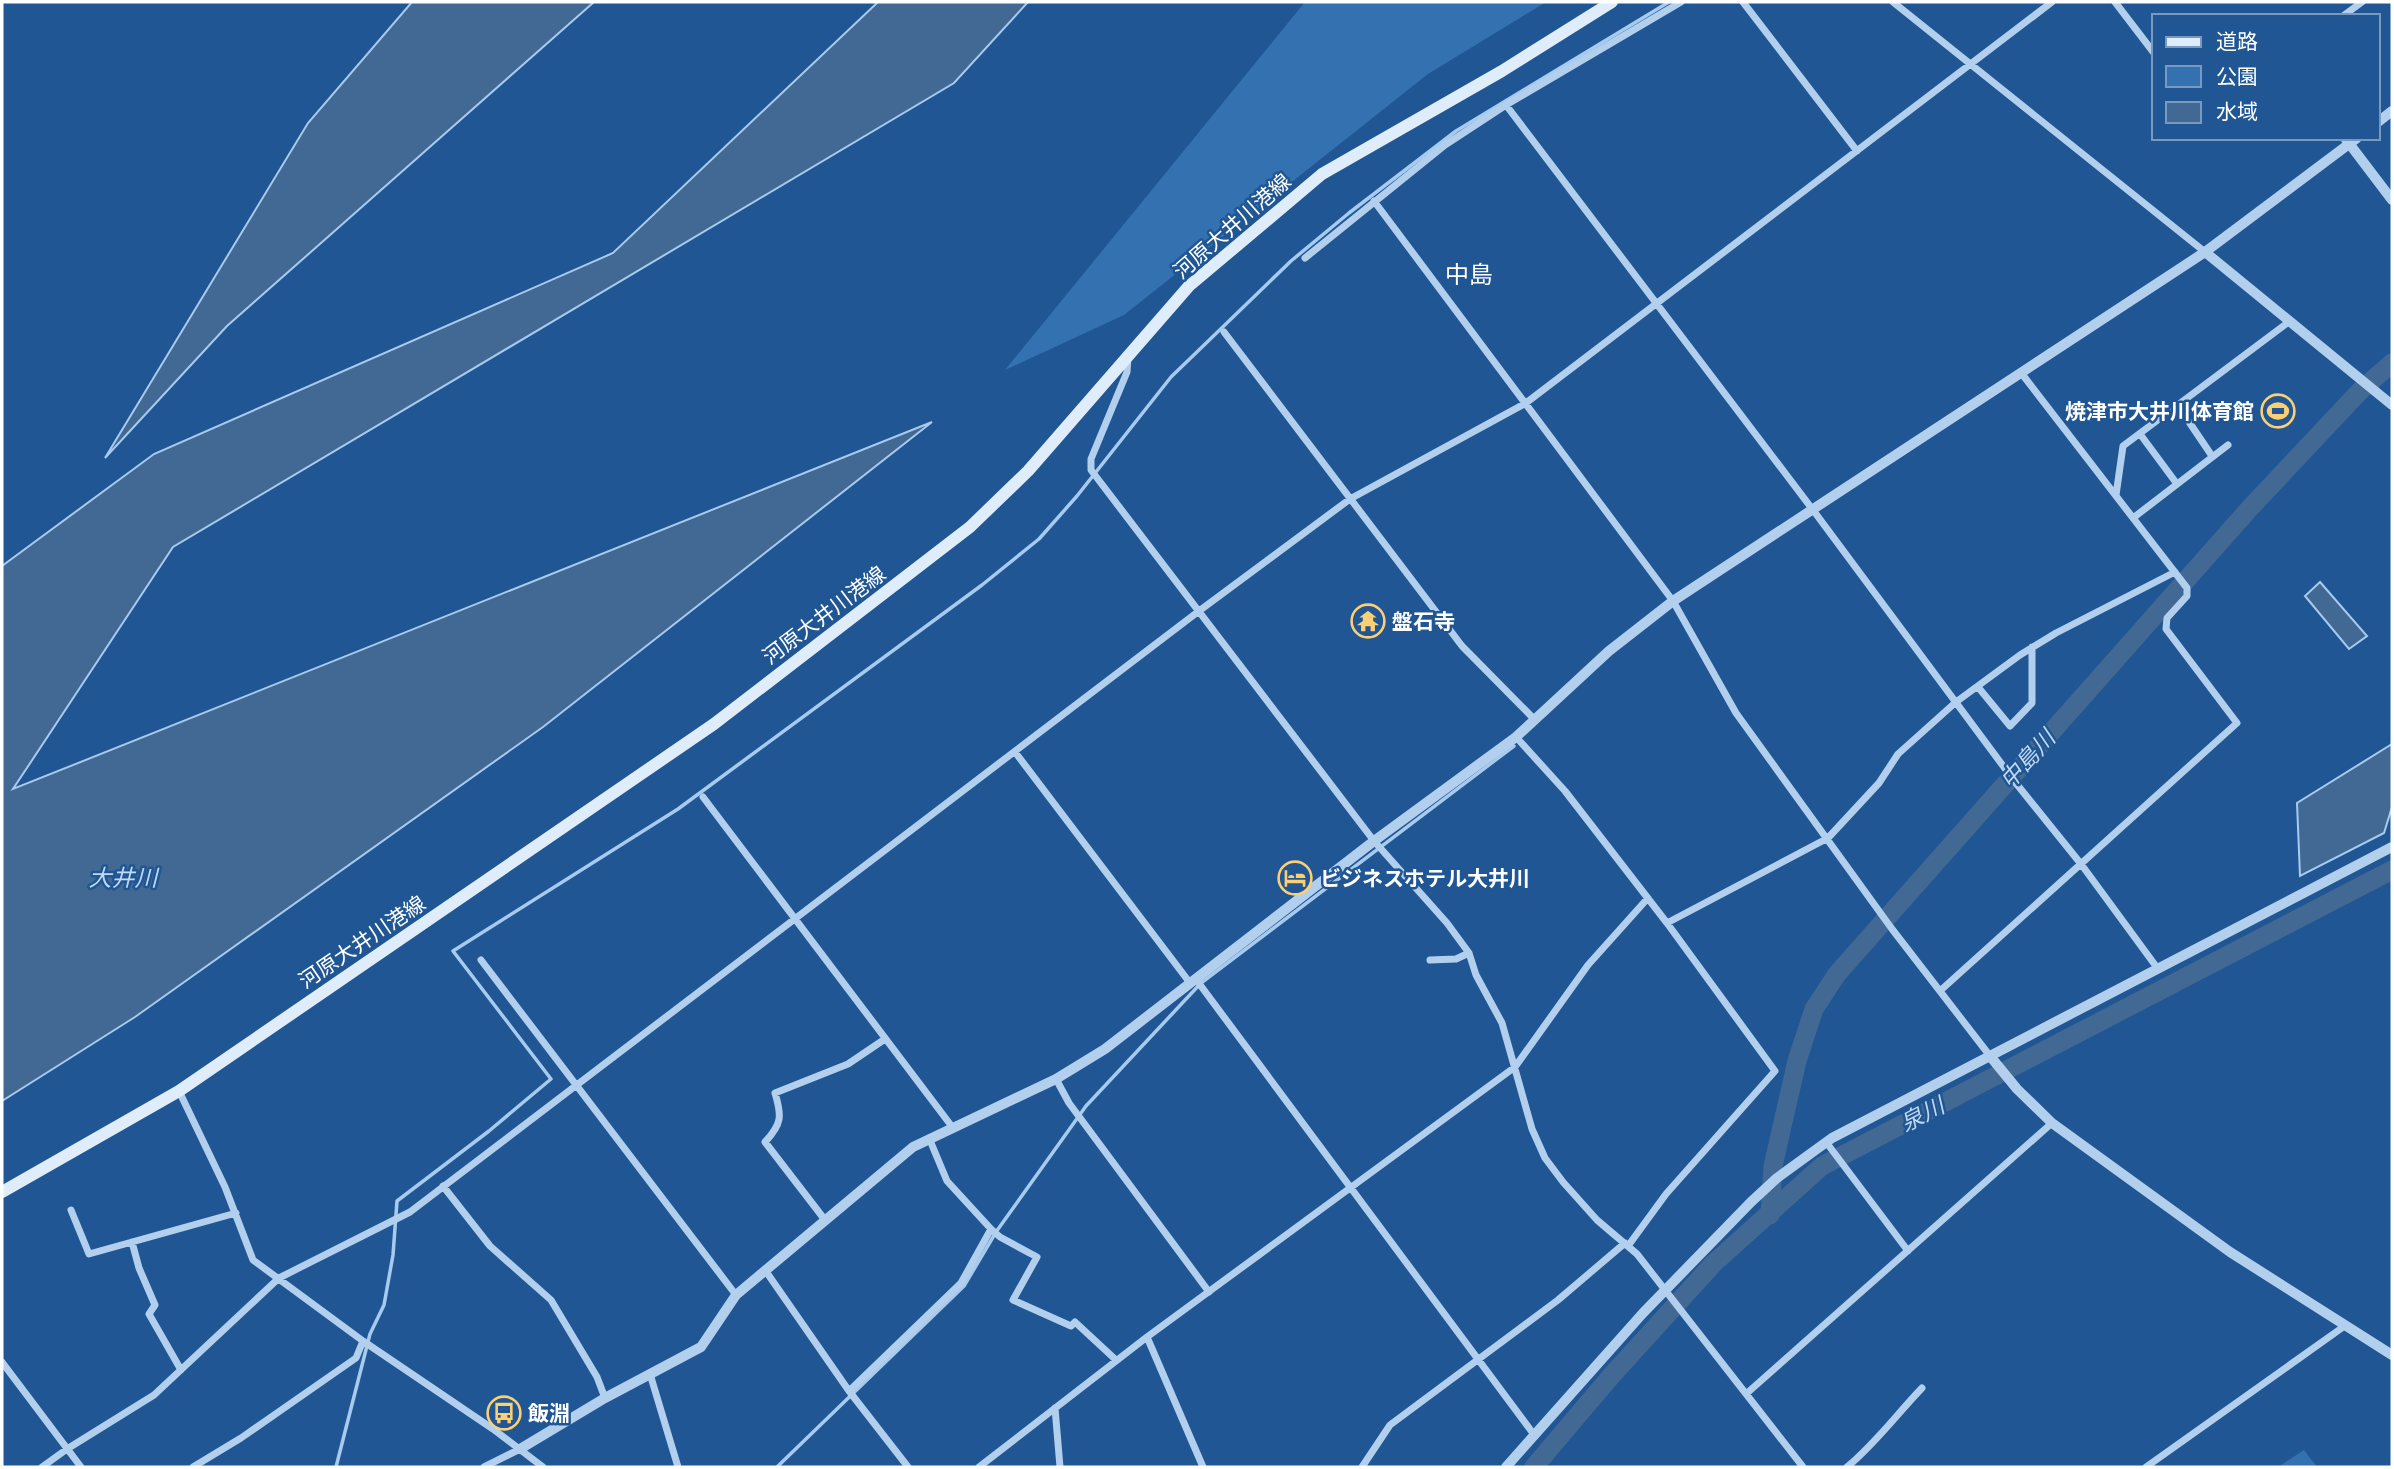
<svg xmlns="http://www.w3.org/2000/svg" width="2394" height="1469" font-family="Raleway,'Noto Sans JP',sans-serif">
	<rect width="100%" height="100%" fill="#205693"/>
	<path fill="#3471b1" d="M1305,2H1546L1428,74L1124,315L1005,370Z
		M2304,1450L2317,1467H2278Z"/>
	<path fill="#426994" stroke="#a7cbef" stroke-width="2" d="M412,2H594L227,326L105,458L308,123Z
		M878,2H1028L954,83L173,547L13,789L932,422L543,727L135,1017L2,1101V566L154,454L613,253Z
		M2320,582L2367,636L2349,649L2305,596Z
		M2392,744V807L2384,833L2300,876L2297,803Z"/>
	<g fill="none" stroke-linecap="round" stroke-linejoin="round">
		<path stroke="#a7cbef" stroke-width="3.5" d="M336,1467L370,1334L384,1305L393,1255L397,1201L489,1131L551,1079L453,951L678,809L982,585L1039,539L1077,496L1171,377L1291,261L1349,213L1456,131L1669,2
			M777,1467L964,1286L996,1232L1086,1106L1201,983L1514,746"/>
		<path stroke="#426994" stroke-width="19" d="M1770,1215L1773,1166L1797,1061L1814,1009L1837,974L2250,508L2360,391L2392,363
			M1534,1467L1612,1375L1714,1263L1822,1166L2392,870"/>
		<path stroke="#b3cfee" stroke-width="7" d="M1743,2L1857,151
			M1893,2L2205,252
			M2115,2L2154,53
			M2343,16L2362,2
			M1506,105L1813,510L2015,782L2081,864L2158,969
			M1374,201L1673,601L1736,713L1892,929L1990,1056
			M1305,258L1445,145L1506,105L1681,2
			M1224,332L1462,646L1535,720
			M1128,357L1127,372L1091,459V470L1374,841L1447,923L1469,953L1476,975L1502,1023L1532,1129L1545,1158L1563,1182L1597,1220L1637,1254L1803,1467
			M2171,410L2183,413L2212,456
			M2140,434L2177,484
			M2116,495L2123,446L2290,321
			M2133,518L2228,445
			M1978,687L2010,726L2032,703V647
			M1516,737L1565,791L1667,923L1828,838L1879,783L1898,754L1956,702L2020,655L2056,633L2175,572
			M1015,752L1190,983
			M703,797L953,1128
			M481,960L736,1295
			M1430,960L1456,959L1469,953
			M1195,978L1535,1436
			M1941,990L2237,723L2166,629L2167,618L2187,596V588L2022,374
			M1056,1079L1069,1103L1209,1292
			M179,1091L225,1187L253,1260L363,1341L493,1429L543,1467
			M1826,1142L1908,1251
			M443,1186L490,1246L551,1300L597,1377L605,1398
			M71,1210L89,1254L236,1213
			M825,1220L765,1142C782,1124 782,1116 775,1093L848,1064L885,1039
			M991,1229L1000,1237L1037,1257L1013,1300L1071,1326L1075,1322L1116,1360
			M132,1242L139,1268L155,1305L149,1314L181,1370
			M1628,1246L1666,1194L1775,1071L1667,923
			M765,1270L849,1391L908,1467
			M1147,1337L1203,1467
			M2,1362L81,1467
			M650,1374L678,1467
			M849,1391L961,1283L991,1229L947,1181L929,1138
			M1746,1394L2052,1123
			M1055,1408L1060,1467
			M42,1467L67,1449L154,1395L279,1278L410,1212L1199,611L1350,499L1526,403L2052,2
			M193,1467L241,1438L356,1358L363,1341
			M484,1467L520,1449
			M979,1467L1147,1337L1515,1067L1588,965L1648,898
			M1362,1467L1390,1425L1558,1300L1625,1243
			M1847,1467C1875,1444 1897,1414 1922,1388
			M2146,1467L2346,1325"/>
		<path stroke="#b3cfee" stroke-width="10" d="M2378,122L2392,111
			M2345,138L2392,200
			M2205,252L2392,405
			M1990,1056L2017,1089L2052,1123L2230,1252L2392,1355
			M520,1449L605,1398L701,1347L736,1295L913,1147L1056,1079L1105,1049L1374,841L1516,737L1609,651L1673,601L2205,252L2357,138
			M1506,1467L1643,1313L1751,1202L1777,1178L1832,1138L2392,847"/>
		<path stroke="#dfecfa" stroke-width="12" d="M2,1192L179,1091L714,724L970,527L1028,471L1189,286L1322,174L1502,71L1612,2"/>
	</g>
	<defs>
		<symbol id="stadium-ring" viewBox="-11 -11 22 22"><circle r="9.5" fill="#205693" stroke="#fbcf74" stroke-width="1.5"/><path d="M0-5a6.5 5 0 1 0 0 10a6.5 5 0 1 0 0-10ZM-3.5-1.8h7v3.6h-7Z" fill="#fbcf74"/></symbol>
		<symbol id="temple-ring" viewBox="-11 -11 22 22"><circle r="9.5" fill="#205693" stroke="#fbcf74" stroke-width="1.5"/><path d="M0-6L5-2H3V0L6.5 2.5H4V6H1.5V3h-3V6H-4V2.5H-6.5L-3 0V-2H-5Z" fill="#fbcf74"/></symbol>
		<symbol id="hotel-ring" viewBox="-11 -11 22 22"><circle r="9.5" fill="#205693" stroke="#fbcf74" stroke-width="1.5"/><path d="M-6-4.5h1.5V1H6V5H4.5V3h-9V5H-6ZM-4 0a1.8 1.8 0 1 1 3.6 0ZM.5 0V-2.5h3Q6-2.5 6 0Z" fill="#fbcf74"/></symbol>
		<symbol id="bus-ring" viewBox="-11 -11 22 22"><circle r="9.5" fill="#205693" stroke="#fbcf74" stroke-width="1.5"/><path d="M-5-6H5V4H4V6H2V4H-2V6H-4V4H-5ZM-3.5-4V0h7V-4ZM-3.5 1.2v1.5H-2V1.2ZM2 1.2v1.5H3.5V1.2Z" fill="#fbcf74"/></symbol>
	</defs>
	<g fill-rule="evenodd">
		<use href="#stadium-ring" x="2259" y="392" width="38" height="38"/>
		<use href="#temple-ring" x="1349" y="602" width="38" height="38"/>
		<use href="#hotel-ring" x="1276" y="859" width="38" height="38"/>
		<use href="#bus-ring" x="485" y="1394" width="38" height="38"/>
	</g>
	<g text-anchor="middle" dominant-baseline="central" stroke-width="5" stroke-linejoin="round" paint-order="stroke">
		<g font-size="21" fill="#fff" stroke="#205693">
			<text transform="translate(1232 226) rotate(-41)">河原大井川港線</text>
			<text transform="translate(824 615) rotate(-37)">河原大井川港線</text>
			<text transform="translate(362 942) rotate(-34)">河原大井川港線</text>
		</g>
		<g font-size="21" font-weight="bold" fill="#fff" stroke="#205693" text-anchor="start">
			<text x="2254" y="411" text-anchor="end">焼津市大井川体育館</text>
			<text x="1392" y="621">盤石寺</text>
			<text x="1320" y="878">ビジネスホテル大井川</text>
			<text x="528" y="1413">飯淵</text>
		</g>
		<g font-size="23" font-style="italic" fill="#bfd9f4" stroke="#205693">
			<text transform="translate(2027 759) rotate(-48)">中島川</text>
			<text x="123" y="877">大井川</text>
			<text transform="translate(1922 1114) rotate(-27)">泉川</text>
		</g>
		<g font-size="24" fill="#fff" stroke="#205693">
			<text x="1469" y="274">中島</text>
		</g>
	</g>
	<rect width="2394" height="1469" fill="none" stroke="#ffffff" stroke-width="7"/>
	<rect x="2152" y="14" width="228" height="126" fill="#205693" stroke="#799abe" stroke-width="2"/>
	<rect x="2166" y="37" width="35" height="10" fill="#dfecfa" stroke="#799abe" stroke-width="2"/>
	<text x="2216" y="49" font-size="21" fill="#ffffff">道路</text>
	<rect x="2166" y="66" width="35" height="21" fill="#3471b1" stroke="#799abe" stroke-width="2"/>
	<text x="2216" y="84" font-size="21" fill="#ffffff">公園</text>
	<rect x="2166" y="102" width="35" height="21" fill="#426994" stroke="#799abe" stroke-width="2"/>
	<text x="2216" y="119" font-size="21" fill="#ffffff">水域</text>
</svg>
